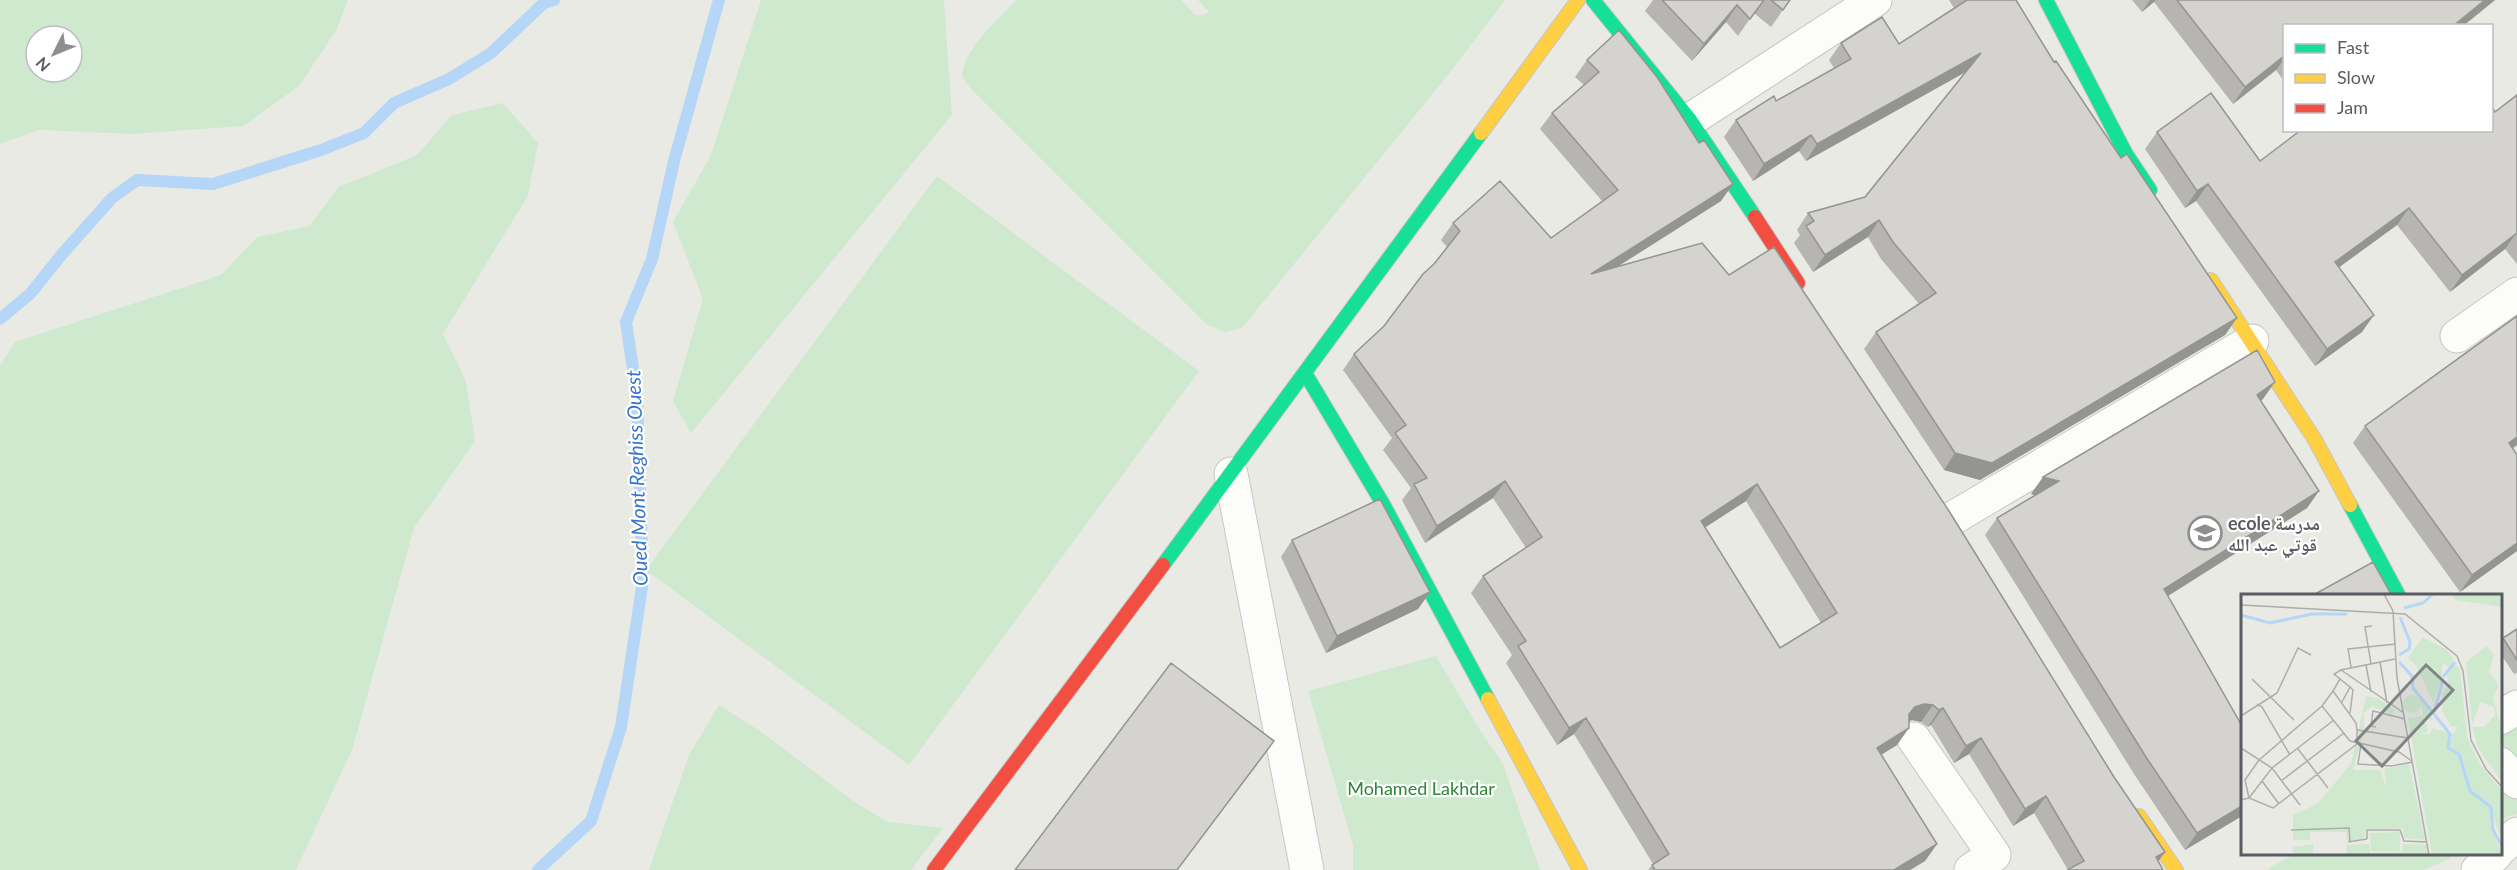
<svg xmlns="http://www.w3.org/2000/svg" width="2517" height="870" font-family="Lato,'Noto Naskh Arabic',sans-serif">
	<rect width="100%" height="100%" fill="#eaeae4"/>
	<path fill="#cfe9cf" fill-rule="evenodd" d="M0,0H348L337,29L299,86L243,126L132,134L38,130L0,144ZM36,36H72V72H36Z
		M761,0H944L952,115L691,433L673,401L703,299L673,222L711,155Z
		M1016,0H1181L1195,15H1203L1209,12L1198,0H1505L1448,75L1242,328L1225,332L1206,324L970,88L962,76C966,45 996,22 1016,0Z
		M503,103L538,143L528,196L443,334L466,381L475,441L414,528L352,750L296,870H0V366L15,342L221,275L257,237L309,226L339,187L417,155L452,115Z
		M937,176L1199,371L909,765L646,570Z
		M1436,656L1478,727L1503,764L1540,870H1353V845L1308,691Z
		M719,705L760,731L853,801L888,822L943,828L911,870H649L689,755Z
		M2517,722V814L2501,819L2500,733Z
		M2295,854H2452L2449,859L2423,870H2266Z"/>
	<g fill="none" stroke-linecap="round" stroke-linejoin="round">
		<path stroke="#b6d6f7" stroke-width="12" d="M0,319L30,294L63,253L112,198L137,180L213,184L321,150L364,133L394,103L449,79L491,53L544,3L554,0
			M538,870L591,821L621,727L643,580L637,395L626,322L652,259L674,161L719,0"/>
		<defs>
			<path id="street" d="M1690,120L1875,0
				M2457,336L2517,294
				M1231,474L1307,870
				M1953,518L2252,341
				M2500,718L2517,707
				M1914,739L1994,855L1971,870
				M2500,764L2517,782
				M2500,849L2517,834
				M2478,870L2496,854"/>
			<path id="fast" d="M1593,0L1690,120L1755,217
				M2046,0L2126,154L2150,190
				M1305,373L1383,504L1488,699
				M2350,505L2399,596
				M1163,565L1481,133"/>
			<path id="slow" d="M1481,133L1578,0
				M2211,280L2315,440L2350,505
				M1488,699L1580,870
				M2139,816L2176,870"/>
			<path id="jam" d="M1755,217L1798,283
				M934,870L1163,565"/>
		</defs>
		<use href="#street" stroke="#c6c6c5" stroke-width="35"/>
		<use href="#fast" stroke="#c6c7c6" stroke-width="16"/>
		<use href="#slow" stroke="#c6c7c6" stroke-width="16"/>
		<use href="#jam" stroke="#c6c7c6" stroke-width="16"/>
		<use href="#street" stroke="#fcfcfb" stroke-width="33"/>
		<use href="#fast" stroke="#16e098" stroke-width="14"/>
		<use href="#slow" stroke="#ffcf43" stroke-width="14"/>
		<use href="#jam" stroke="#f24e42" stroke-width="14"/>
	</g>
	<path fill="#b6b5b2" fill-rule="evenodd" d="M1653,0H1790L1771,27L1754,13L1738,36L1726,22L1692,61L1645,11Z
		M1949,0H2016L2054,62L2121,158L2237,318L2225,335L1980,480L1944,470L1864,349L1876,332L1919,304L1881,259L1868,237L1813,272L1794,243L1800,235L1797,230L1808,213L1865,197L1966,72L1806,161L1799,151L1753,181L1724,137L1736,120L1776,101L1834,68L1829,60L1841,43L1899,44L1954,8Z
		M2132,0H2495L2463,26H2284V81L2276,70L2233,104L2154,2L2142,12Z
		M1619,30L1721,201L1617,267L2114,777L2165,852L2068,870L2034,813L2013,826L1969,754L1954,763L1931,725L1928,727L1921,722L1912,720L1909,722L1897,745L1881,755L1937,844L1925,861L1910,870H1648L1653,864L1574,734L1557,745L1506,663L1512,655L1471,593L1483,576L1526,548L1493,498L1425,543L1402,500L1411,488L1383,450L1392,438L1343,370L1354,354L1384,326L1447,247L1441,240L1453,223L1551,238L1602,201L1540,129L1552,113L1584,85L1575,77L1587,60ZM1746,501L1821,623L1780,648L1705,527Z
		M2517,95V264L2505,249L2450,292L2397,225L2339,267L2362,332L2315,366L2196,201L2185,208L2145,149L2157,132L2260,161L2495,112Z
		M2517,316V445L2512,448L2517,455V551L2460,592L2353,443L2365,426Z
		M2263,399L2261,401L2319,491L2307,508L2168,596L2242,816L2185,850L2134,774L1985,535L1997,518L2036,495L2031,494Z
		M1292,540L1430,592L1418,609L1326,653L1281,557Z
		M2517,629V673L2514,674L2500,653V642L2503,638Z"/>
	<path fill="#949491" d="M2150,0H2156L2142,12Z
		M2485,0H2495L2463,26H2453Z
		M1737,5L1726,22L1692,61L1704,44Z
		M1981,53L1969,70L1806,161L1817,144Z
		M2284,56V59L2276,70L2233,104L2245,87Z
		M1811,135L1799,151L1753,181L1764,164Z
		M1733,184L1721,201L1579,291L1591,274Z
		M2208,184L2196,201L2185,208L2197,191Z
		M2409,208L2397,225L2323,279L2335,262Z
		M1879,220L1868,237L1813,272L1825,255Z
		M2517,232L2505,249L2450,292L2462,275Z
		M2374,315L2362,332L2315,366L2327,349Z
		M2237,318L2225,335L1980,480L1944,470L1955,453Z
		M2275,382L2263,399L2245,412L2257,395Z
		M2517,437V445L2497,460L2509,443Z
		M2043,477L2059,481L2047,498L2031,494Z
		M1505,481L1493,498L1425,543L1437,526Z
		M1757,484L1746,501L1689,538L1701,521Z
		M2319,491L2307,508L2152,606L2164,589Z
		M2517,543V551L2460,592L2472,575Z
		M1430,592L1418,609L1326,653L1337,636Z
		M1924,704L1933,705L1921,722L1912,720L1903,724L1909,714L1915,707Z
		M1943,708L1931,725L1928,727L1939,710Z
		M1586,718L1574,734L1557,745L1569,728Z
		M1909,728L1897,745L1865,765L1877,748Z
		M1981,738L1969,754L1954,763L1966,746Z
		M1274,741L1262,758L1177,870Z
		M2046,796L2034,813L2013,826L2025,809Z
		M2242,806V816L2185,850L2197,833Z
		M1937,844L1925,861L1910,870H1894Z
		M2165,852L2153,869L2156,857Z"/>
	<path fill="#d4d3cf" stroke="#949491" stroke-width="1.5" fill-rule="evenodd" d="M1662,0H1764L1750,19L1737,5L1704,44Z
		M1771,0H1790L1783,10Z
		M1967,0H2016L2054,62L2056,61L2121,158L2127,154L2237,318L1992,463L1955,453L1876,332L1936,293L1893,242L1879,220L1825,255L1806,226L1814,221L1808,213L1865,197L1981,53L1817,144L1811,135L1764,164L1736,120L1774,96L1776,101L1851,59L1841,43L1882,17L1899,44Z
		M2177,0H2485L2453,26H2284V56L2245,87Z
		M1619,30L1657,77L1699,143L1704,140L1733,184L1591,274L1702,243L1729,275L1774,247L1949,511L2114,777L2165,852L2156,857L2163,870H2067L2084,861L2046,796L2025,809L1981,738L1966,746L1943,708L1939,710L1933,705L1924,704L1915,707L1909,714V728L1877,748L1937,844L1894,870H1655L1652,865L1669,854L1586,718L1569,728L1518,646L1526,641L1483,576L1542,537L1505,481L1437,526L1414,484L1427,478L1395,433L1406,425L1354,354L1384,326L1423,274L1434,264L1460,231L1453,223L1500,181L1551,238L1618,190L1552,113L1599,72L1587,60ZM1757,484L1837,613L1780,648L1701,521Z
		M2211,93L2260,161L2301,130H2492V107L2495,112L2517,95V233L2462,275L2409,208L2335,262L2374,315L2327,349L2208,184L2197,191L2157,132Z
		M2517,316V437L2509,443L2517,455V543L2472,575L2365,426Z
		M2257,350L2275,382L2257,395L2319,491L2164,589L2242,726V806L2197,833L2146,757L1997,518L2059,481L2043,477Z
		M1380,499L1430,592L1337,636L1292,540Z
		M2373,562L2392,596H2316L2315,594Z
		M2517,629V660L2503,638Z
		M1171,663L1274,741L1177,870H1015Z"/>
	<defs>
		<symbol id="school-ring" viewBox="-11 -11 22 22"><circle r="9.5" fill="#fff" stroke="#8c8e90" stroke-width="1.5"/><path d="M0-5L7-2L0 1L-7-2ZM-4 1L0 2.5L4 1V4Q0 6-4 4Z" fill="#8c8e90"/></symbol>
	</defs>
	<g fill-rule="evenodd">
		<use href="#school-ring" x="2186" y="514" width="38" height="38"/>
	</g>
	<g text-anchor="middle" dominant-baseline="central" stroke-width="4.5" stroke-linejoin="round" paint-order="stroke">
		<g font-size="18" font-weight="bold" fill="#595d63" stroke="#fff" text-anchor="start">
			<text x="2228" y="523">ecole مدرسة<tspan x="2228" dy="21">قوتي عبد الله</tspan></text>
		</g>
		<g font-size="18" fill="#2d8737" stroke="#fff">
			<text x="1421" y="788">Mohamed Lakhdar</text>
		</g>
		<g font-size="20" font-style="italic" fill="#3675cd" stroke="#fff">
			<text transform="translate(636 478) rotate(-92)">Oued Mont Reghiss Ouest</text>
		</g>
	</g>
	<g transform="translate(2241 594)">
		<rect width="261" height="261" fill="#eaeae4"/>
		<path d="M210,0H261V13L215,6ZM182,43L206,56L212,65L210,73L215,71L219,75L226,143L240,172L261,196V248L249,214L251,233L261,261H191L167,124L182,122L179,104L186,110L192,126L183,123L187,138L177,140H189L191,134L212,140L217,133L210,132L201,116V99L207,92L206,80L210,73L201,70V86L192,108L175,71L167,64ZM246,52L253,61L248,78L258,92L252,104L261,136V188L237,154L231,133H243L254,121L253,113L240,108L231,130L225,68ZM162 110a9 9 0 1 1 18 0a9 9 0 1 1-18 0ZM125,102L137,104L154,116L151,121L131,112L123,119V135L112,176H139L146,195L143,175L168,170L184,246L163,244L162,234L125,235L123,245L106,247L105,238H69V246H52V221L76,210L110,170ZM159,238V257H130L129,239ZM72,250V260L88,261H11L52,260V253ZM128,250L129,259L161,258L162,250L186,251L187,261H105L106,251Z" fill="#cfe9cf"/>
		<path fill="none" stroke="#b6d6f7" stroke-width="3" d="M163,14L182,9L192,0M0,21L29,29L71,20H106M158,61L168,55L169,48L159,23M158,68L171,82L172,94L209,140L207,154L218,160L229,197L250,213L252,236L261,252M202,83L214,68M193,119L202,85"/>
		<path fill="none" stroke="#acaeac" stroke-width="1.5" d="M143,0L152,17M0,11L164,20L216,62L222,77L230,146L245,175L261,193M152,17L156,84L188,261M154,65L100,76L163,119M139,68L146,109M130,70L124,33L131,32M125,71L130,98M110,73L107,55L155,50M100,76L93,80L99,85L92,97L115,129L116,136M11,85L53,126M99,85L109,93L101,108M109,93L112,96L109,119M16,110L21,113L49,161M81,112L92,97M0,122L36,99L57,54L70,61M93,126L31,174L8,204L32,214L116,150M135,133L130,132L132,117L164,125M116,150V136L167,144M120,150L117,170L150,172L172,168M0,154L31,174L59,211M57,155L87,194M21,187L38,210M40,187L103,139M0,206L8,204L4,186L18,166L81,112L109,147L158,158L172,168M50,236L108,234L109,248M126,245V236H159L163,247L186,248M107,248L126,245"/>
		<path fill="#828487" fill-opacity="0.15" stroke="#828487" stroke-width="3" d="M185,71L212,96L141,172L115,147Z"/>
		<rect width="261" height="261" fill="none" stroke="#595d63" stroke-width="3"/>
	</g>
	<rect x="2283" y="24" width="210" height="108" fill="#ffffff" stroke="#bdbec1" stroke-width="1.5"/>
	<rect x="2295" y="44" width="30" height="9" fill="#16e098" stroke="#bdbec1" stroke-width="1.5"/>
	<text x="2337" y="54" font-size="18" fill="#595d63">Fast</text>
	<rect x="2295" y="74" width="30" height="9" fill="#ffcf43" stroke="#bdbec1" stroke-width="1.5"/>
	<text x="2337" y="84" font-size="18" fill="#595d63">Slow</text>
	<rect x="2295" y="104" width="30" height="9" fill="#f24e42" stroke="#bdbec1" stroke-width="1.5"/>
	<text x="2337" y="114" font-size="18" fill="#595d63">Jam</text>
	<g transform="translate(54 54) rotate(227)"><circle r="28" fill="#ffffff" stroke="#bdbec1" stroke-width="1.5"/>
	<path d="M0-4.5L10 22L0 15L-10 22Z" fill="#8c8e90"/>
	<text y="-9" font-size="16" font-weight="bold" text-anchor="middle" fill="#595d63">N</text>
	</g>
</svg>
